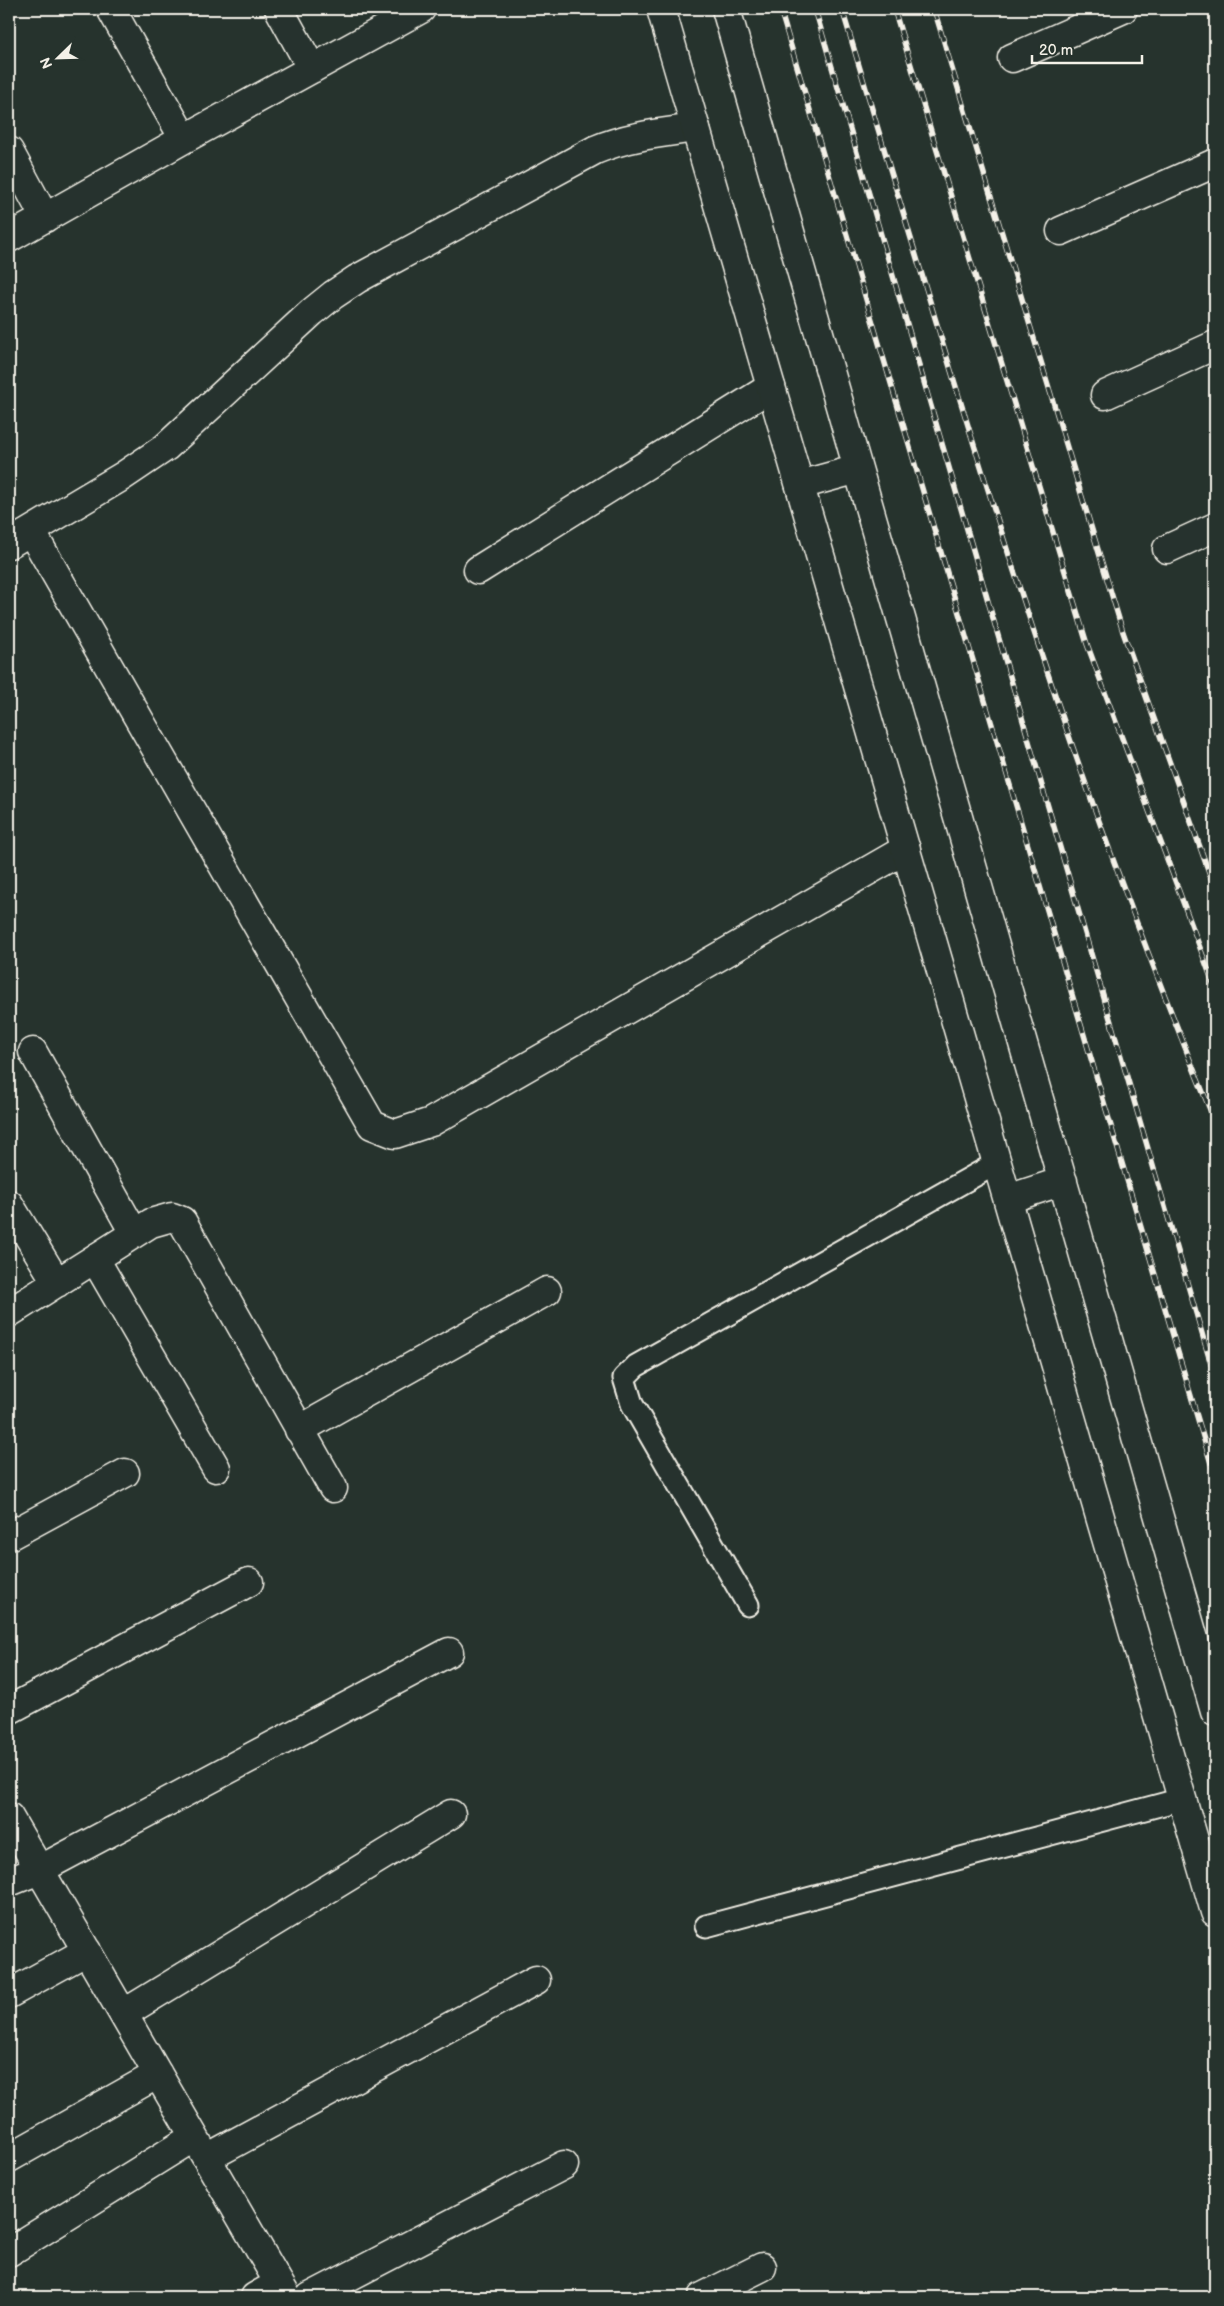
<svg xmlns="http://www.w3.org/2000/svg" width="1224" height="2306" font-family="'Balsamiq Sans',sans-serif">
	<rect width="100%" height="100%" fill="#26332d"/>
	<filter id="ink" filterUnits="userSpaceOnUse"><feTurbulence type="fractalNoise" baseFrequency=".02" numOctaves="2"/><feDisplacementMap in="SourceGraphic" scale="10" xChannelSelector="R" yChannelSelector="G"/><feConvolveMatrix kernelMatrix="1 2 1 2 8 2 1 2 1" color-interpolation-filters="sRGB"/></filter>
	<g filter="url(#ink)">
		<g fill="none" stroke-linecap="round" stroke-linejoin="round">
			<defs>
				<path id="lane" d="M748,1605L632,1404L624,1378L636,1366L997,1163
					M706,1926L1182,1799"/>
				<path id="street" d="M111,9L184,139
					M279,9L312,69
					M1012,58L1123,9
					M9,151L45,218
					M1061,231L1215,163
					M9,238L184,139L421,9
					M1105,395L1215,345
					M31,531L372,1125L395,1134L431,1122L906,849
					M9,544L123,476L166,447L312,312L333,295L357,279L595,150C628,136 661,133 696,128
					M1167,549L1215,527
					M478,570L771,387
					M33,1052L134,1233
					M9,1204L57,1283
					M95,1259L216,1468
					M9,1313L151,1223L172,1217L182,1221L333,1488
					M299,1430L547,1291
					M9,1536L125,1473
					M9,1710L249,1582
					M9,1817L287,2297
					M9,1882L39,1870L449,1652
					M9,1994L87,1951
					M123,2014L451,1814
					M9,2158L158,2074
					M207,2158L536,1980
					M9,2252L194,2137
					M255,2297L279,2283
					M310,2297L564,2165
					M702,2297L762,2267"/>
				<path id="secondary" d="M661,9L1215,1912
					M726,9L1215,1712
					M800,485L858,469
					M1008,1199L1063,1181"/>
			</defs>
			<use href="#lane" stroke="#f4f1e8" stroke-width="25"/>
			<use href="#street" stroke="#f4f1e8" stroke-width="31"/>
			<use href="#secondary" stroke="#f4f1e8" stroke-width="31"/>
			<use href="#lane" stroke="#26332d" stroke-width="21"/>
			<use href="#street" stroke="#26332d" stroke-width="28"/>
			<use href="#secondary" stroke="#26332d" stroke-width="28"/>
			<defs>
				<path id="rail" d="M780,9L1215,1477
					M815,9L1215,1378
					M842,9C909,231 974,454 1048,674C1098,825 1155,974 1215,1122
					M894,9L1087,644L1215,988
					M934,9L1123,632L1215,889"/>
			</defs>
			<use href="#rail" stroke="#f4f1e8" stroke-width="5.5"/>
			<use href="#rail" stroke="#26332d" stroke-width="4" stroke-dasharray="11" stroke-linecap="butt"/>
		</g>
	</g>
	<rect width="1224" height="2306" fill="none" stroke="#26332d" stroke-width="30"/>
	<rect x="15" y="15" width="1194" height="2276" fill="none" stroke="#f4f1e8" stroke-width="2" filter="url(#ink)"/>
	<g transform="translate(58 58) rotate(247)" stroke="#26332d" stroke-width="4" paint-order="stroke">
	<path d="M0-4L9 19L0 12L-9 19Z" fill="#f4f1e8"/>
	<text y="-8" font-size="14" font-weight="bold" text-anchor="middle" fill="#f4f1e8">N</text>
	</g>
	<path d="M1032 55v8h110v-8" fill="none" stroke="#f4f1e8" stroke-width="2.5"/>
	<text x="1039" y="55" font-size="15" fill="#f4f1e8" stroke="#26332d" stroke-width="4" paint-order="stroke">20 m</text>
</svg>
